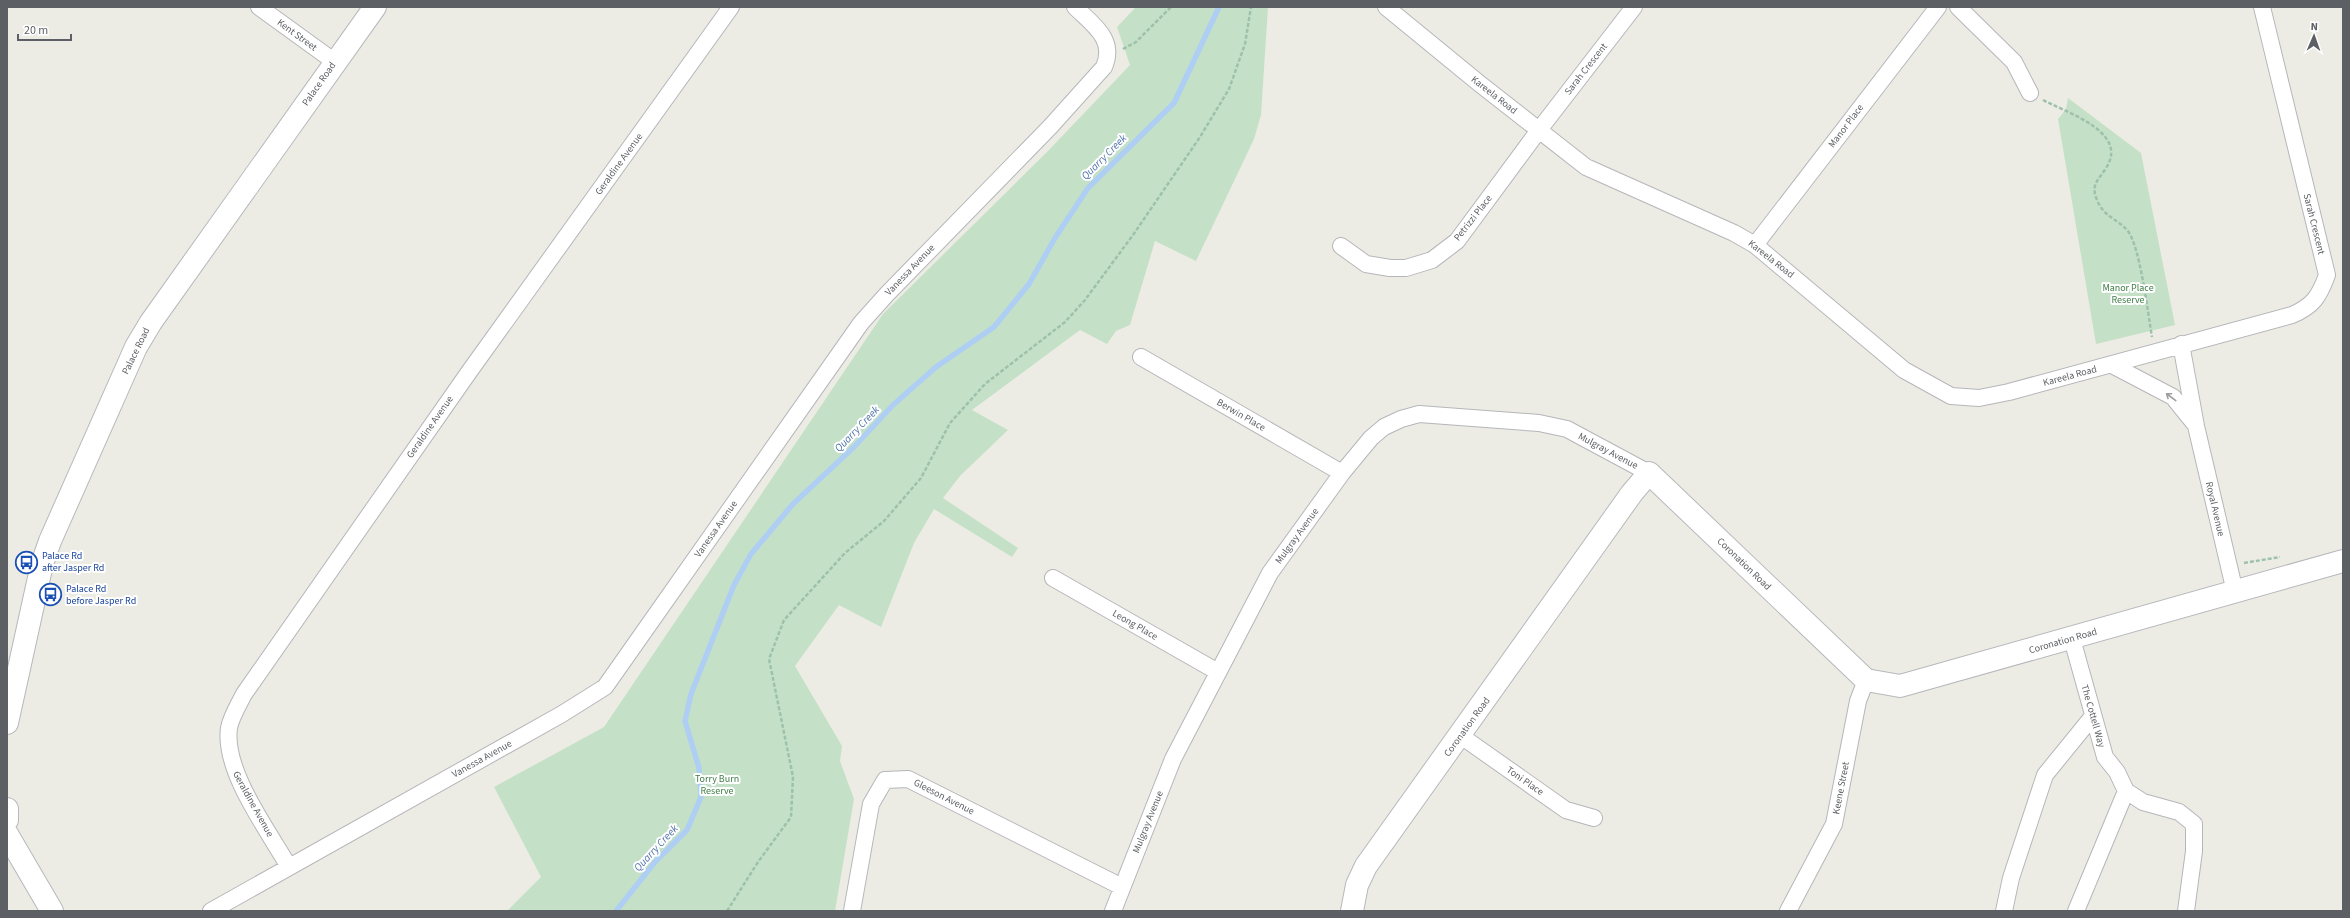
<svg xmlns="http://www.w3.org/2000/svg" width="2350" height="918" font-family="'Source Sans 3',sans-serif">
	<rect width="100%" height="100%" fill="#edece4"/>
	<path fill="#c4e1c7" d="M1136,7H1268L1261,115L1254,139L1196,261L1155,241L1130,325L1116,331L1107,344L1080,330L972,410L1008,430L960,476L943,498L1018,548L1012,557L934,509L914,543L881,627L839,605L795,666L842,746L840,761L854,799L835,911H507L541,877L494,787L604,727L883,314L1047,152L1130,65L1117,27Z
		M2068,98L2141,153L2175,325L2096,344L2058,119L2066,109Z"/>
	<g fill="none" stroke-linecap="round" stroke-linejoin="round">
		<path stroke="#aecff3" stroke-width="5.5" d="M616,911L655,862L687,830L701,797L699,768L685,721L691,694L734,585L751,554L793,504L854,447L893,405L936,367L994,327L1029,284L1055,238L1088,188L1174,103L1219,7"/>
		<defs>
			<path id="street" d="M259,7L335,62
				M1386,7L1480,84L1586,167L1734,233L1755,245L1904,370L1951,396L1979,398L2009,392L2292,315C2313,306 2319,297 2327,275L2262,7
				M1958,7L2014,62L2030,93
				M1755,245L1938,7
				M1341,246L1366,264L1390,268H1406L1432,260L1457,241L1539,130L1634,7
				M2181,344L2196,426L2235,592
				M1141,357L1342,473
				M2112,365L2173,397L2194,423
				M1053,578L1218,672
				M2072,639L2105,757L2117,772L2126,791L2143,802L2179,812L2194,824V851L2186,911
				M1461,736L1566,810L1594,818
				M289,867C268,830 223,771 229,728C231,717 239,704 244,694L469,372L731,7
				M211,911L562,714L605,687L861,323L887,294L1050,127L1104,67C1116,39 1093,25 1075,7
				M852,911L871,804L885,780L908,779L1122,887
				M1113,911L1173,759L1270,573L1342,473L1371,438L1384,427L1401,419L1419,414L1539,423L1567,429L1649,473
				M1788,911L1834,824L1858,701L1866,680
				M2004,911L2011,878L2045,775L2093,716
				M2076,911L2126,791"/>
			<path id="secondary" d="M7,723L42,564L50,541L136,347L151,322L375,7
				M7,809V820
				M7,834L52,911
				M1352,911L1357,885L1366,866L1632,493L1649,473L1866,680L1900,686L2343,561"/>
		</defs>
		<use href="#street" stroke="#b5b6ba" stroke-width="18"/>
		<use href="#secondary" stroke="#b6b8bc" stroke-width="24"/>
		<path stroke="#9ec1ab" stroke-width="2.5" stroke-dasharray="4 2" stroke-linecap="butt" d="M1123,49L1136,42L1171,7
			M2043,100C2065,112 2130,132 2106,168C2099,180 2090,184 2097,200C2104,217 2116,218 2127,230C2140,244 2148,315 2152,337
			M2244,563L2280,557
			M727,911L758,862L791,817L793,777L769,659L784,620L845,553L884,521L921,478L950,423L985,384L1065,322L1085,300L1133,235L1200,137L1229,89L1245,44L1251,7"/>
		<use href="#street" stroke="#fff" stroke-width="16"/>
		<use href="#secondary" stroke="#fff" stroke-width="22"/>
	</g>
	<defs><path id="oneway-shaft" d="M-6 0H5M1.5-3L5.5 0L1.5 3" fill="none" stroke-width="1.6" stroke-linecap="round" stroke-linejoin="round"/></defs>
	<use stroke="#9d9fa1" href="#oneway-shaft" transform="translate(2171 397) rotate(-143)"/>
	<defs>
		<symbol id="bus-ring" viewBox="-11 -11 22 22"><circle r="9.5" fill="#fff" stroke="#1a4fb4" stroke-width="1.5"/><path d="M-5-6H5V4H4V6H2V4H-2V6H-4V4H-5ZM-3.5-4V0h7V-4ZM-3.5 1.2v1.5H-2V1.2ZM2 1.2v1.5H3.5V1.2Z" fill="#1a4fb4"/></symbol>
	</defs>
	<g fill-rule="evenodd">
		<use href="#bus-ring" x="14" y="550" width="25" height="25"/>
		<use href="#bus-ring" x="38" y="582" width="25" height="25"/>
	</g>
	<g text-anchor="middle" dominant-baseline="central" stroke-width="4" stroke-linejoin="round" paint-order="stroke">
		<g font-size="10" fill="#5c5f63" stroke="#fff">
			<text transform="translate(297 35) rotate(36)">Kent Street</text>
			<text transform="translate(1586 69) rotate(-52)">Sarah Crescent</text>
			<text transform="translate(319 84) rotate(-55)">Palace Road</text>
			<text transform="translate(1494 95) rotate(38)">Kareela Road</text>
			<text transform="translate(1846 126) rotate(-53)">Manor Place</text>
			<text transform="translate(619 164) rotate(-54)">Geraldine Avenue</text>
			<text transform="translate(1473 218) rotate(-52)">Petrizzi Place</text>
			<text transform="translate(2314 224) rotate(76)">Sarah Crescent</text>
			<text transform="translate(1771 259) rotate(38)">Kareela Road</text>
			<text transform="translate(910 270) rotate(-46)">Vanessa Avenue</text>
			<text transform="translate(136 351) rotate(-64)">Palace Road</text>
			<text transform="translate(2070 376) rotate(-15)">Kareela Road</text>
			<text transform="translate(1241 415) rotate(30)">Berwin Place</text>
			<text transform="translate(430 427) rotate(-55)">Geraldine Avenue</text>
			<text transform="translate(1608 451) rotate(28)">Mulgray Avenue</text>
			<text transform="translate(2215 509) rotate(77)">Royal Avenue</text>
			<text transform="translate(716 529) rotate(-55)">Vanessa Avenue</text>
			<text transform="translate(1297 536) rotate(-54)">Mulgray Avenue</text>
			<text transform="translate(1744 564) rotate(44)">Coronation Road</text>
			<text transform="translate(1135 625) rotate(30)">Leong Place</text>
			<text transform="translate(2063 641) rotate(-16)">Coronation Road</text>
			<text transform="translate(2093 716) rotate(74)">The Cottell Way</text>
			<text transform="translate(1467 727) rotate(-54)">Coronation Road</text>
			<text transform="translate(482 759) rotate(-29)">Vanessa Avenue</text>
			<text transform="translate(1525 781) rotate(35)">Toni Place</text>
			<text transform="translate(1841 788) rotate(-79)">Keene Street</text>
			<text transform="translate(944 797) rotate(27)">Gleeson Avenue</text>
			<text transform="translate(253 804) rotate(61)">Geraldine Avenue</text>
			<text transform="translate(1148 822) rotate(-68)">Mulgray Avenue</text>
		</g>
		<g font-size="10" fill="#407e48" stroke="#fff">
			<text x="2128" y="288">Manor Place<tspan x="2128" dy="12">Reserve</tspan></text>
			<text x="717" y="779">Torry Burn<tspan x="717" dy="12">Reserve</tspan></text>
		</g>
		<g font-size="10" fill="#164399" stroke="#fff" text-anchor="start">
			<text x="42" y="556">Palace Rd<tspan x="42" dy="12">after Jasper Rd</tspan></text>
			<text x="66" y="589">Palace Rd<tspan x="66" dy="12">before Jasper Rd</tspan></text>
		</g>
		<g font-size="11" font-style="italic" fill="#5175ab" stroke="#fff">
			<text transform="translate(1104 157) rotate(-45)">Quarry Creek</text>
			<text transform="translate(857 429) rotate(-46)">Quarry Creek</text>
			<text transform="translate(656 848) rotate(-47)">Quarry Creek</text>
		</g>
	</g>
	<rect width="2350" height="918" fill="none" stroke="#5c5f63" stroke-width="16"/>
	<g transform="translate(2314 36) rotate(2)" stroke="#ffffff" stroke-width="3" paint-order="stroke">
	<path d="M0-3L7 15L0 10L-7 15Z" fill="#5c5f63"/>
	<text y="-6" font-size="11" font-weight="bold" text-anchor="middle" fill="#5c5f63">N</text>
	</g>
	<path d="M18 34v6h53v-6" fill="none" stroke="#5c5f63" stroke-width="2"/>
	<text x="24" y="34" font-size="12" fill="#5c5f63" stroke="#ffffff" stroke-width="3" paint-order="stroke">20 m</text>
</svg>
